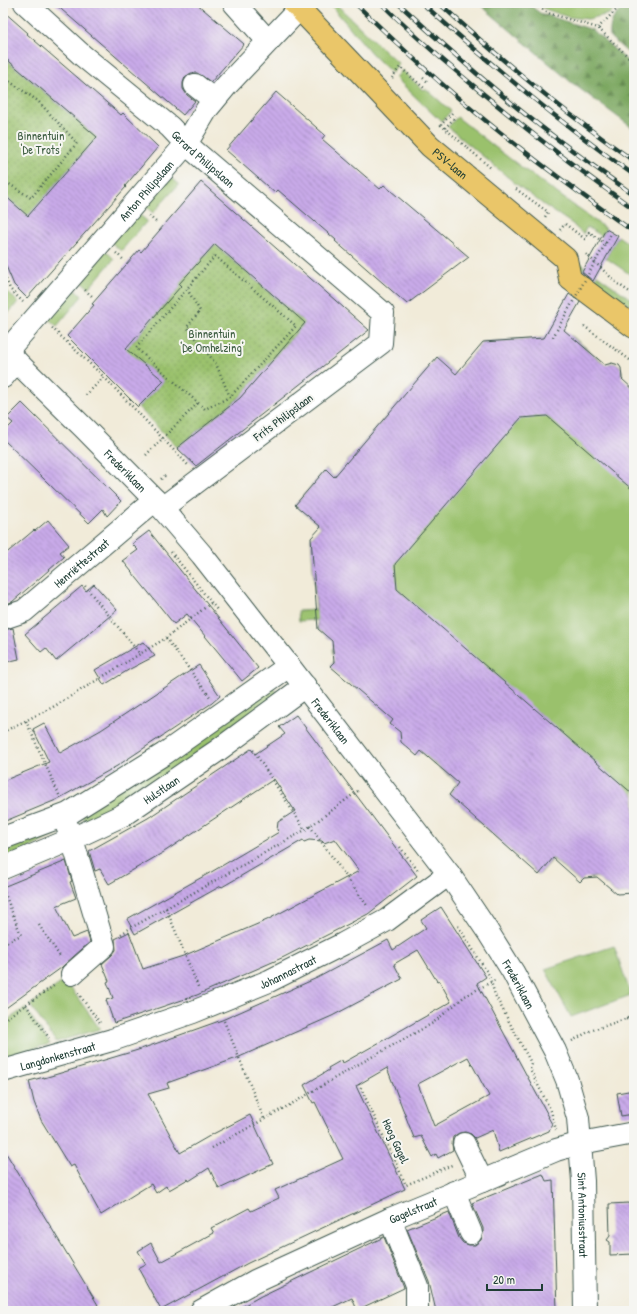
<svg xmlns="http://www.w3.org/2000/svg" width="637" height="1314" font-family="'Patrick Hand',sans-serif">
	<defs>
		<pattern id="forest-firs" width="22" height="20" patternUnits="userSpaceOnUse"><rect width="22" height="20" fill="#7ba760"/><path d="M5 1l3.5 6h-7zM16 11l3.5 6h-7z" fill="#648950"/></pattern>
		<pattern id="park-dots" width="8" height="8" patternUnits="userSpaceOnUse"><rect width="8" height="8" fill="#9ac16c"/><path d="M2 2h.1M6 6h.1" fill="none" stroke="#7d9e5a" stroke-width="1.8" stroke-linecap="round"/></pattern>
		<pattern id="building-back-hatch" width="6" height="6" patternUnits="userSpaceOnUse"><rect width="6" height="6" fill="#c9aae9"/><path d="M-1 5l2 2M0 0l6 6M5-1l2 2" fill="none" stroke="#a38cbe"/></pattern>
	</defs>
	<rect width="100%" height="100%" fill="#f6f6f2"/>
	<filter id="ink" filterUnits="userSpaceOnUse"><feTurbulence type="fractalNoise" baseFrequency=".025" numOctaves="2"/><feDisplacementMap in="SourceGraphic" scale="8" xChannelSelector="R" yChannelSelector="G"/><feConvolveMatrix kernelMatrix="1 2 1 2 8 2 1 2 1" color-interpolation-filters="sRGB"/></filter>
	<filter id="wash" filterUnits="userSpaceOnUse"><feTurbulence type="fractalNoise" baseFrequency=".012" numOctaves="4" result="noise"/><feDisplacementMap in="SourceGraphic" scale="16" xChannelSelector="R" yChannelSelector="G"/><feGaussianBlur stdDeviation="0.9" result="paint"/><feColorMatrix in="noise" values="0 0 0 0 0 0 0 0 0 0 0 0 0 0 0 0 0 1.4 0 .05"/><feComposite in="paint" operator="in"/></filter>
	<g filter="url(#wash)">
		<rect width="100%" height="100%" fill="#f1ebd9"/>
		<path fill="#9ac16c" stroke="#5c7f50" d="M329,3H335L373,40L399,64L392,73L372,54Z
			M536,3H620L609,14L588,19L568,17L545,9Z
			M402,70L423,90L425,88L451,111L442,121L437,116L436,117L396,78Z
			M457,117L509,158L606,229L602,236L587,227L583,234L574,226V225L544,205L516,184L448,127Z
			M168,175L179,184L153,213L143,204Z
			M136,212L147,221L121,251L110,241Z
			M618,236L634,247V277L606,258Z
			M104,249L114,259L89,288L78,279Z
			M573,258L634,301V309L571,264Z
			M3,281L7,291L18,302L6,316L3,313Z
			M72,287L82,296L57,326L46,317Z
			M572,336L606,365L612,363L619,365L622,372L620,378L634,390V893L617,894L597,877L591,878L587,874L580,882L553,859L539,875L449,795L457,783L421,751L417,756L393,720L330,666L337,658L333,655L332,649L336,644L318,629L317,620L299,621L298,611L316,610L311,538L321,527L295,505L326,469L334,477L437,357L456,374L483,342Z
			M272,686L281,698L215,745L90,823L84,821L82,813Z
			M55,830L56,834L3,862V845Z
			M614,946L631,995L571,1017L545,969Z
			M65,980L100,1029L56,1042L30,1005Z
			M25,1008L50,1044L3,1057V1023Z"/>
		<path fill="url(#forest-firs)" stroke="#4d724a" d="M478,3H527L540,13L593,30L634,67V129L572,83Z
			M628,3H634V45L627,52L610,37C609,18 615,16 628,3Z"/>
		<path fill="url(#park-dots)" stroke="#5c7f50" d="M6,59L98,138C68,168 42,200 17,234L20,212L21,210L3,194V62Z
			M218,241L223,246L221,250L299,318L308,320L238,399L177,447L138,407L164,381L124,348L134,340L181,286L179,284Z"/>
		<g id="blocks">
			<path fill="url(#building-back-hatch)" fill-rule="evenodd" d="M54,3H196L244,44L211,82L197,73H191L185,77L183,83V89L187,95L195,101L183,115Z
				M3,11L28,33L27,34L121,115L123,113L158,147L125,186L126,187L27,298L14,285L3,259V194L28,216L97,137L3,56Z
				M276,92L325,135L322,139L380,189L384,185L469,257L407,304L335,241L336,240L278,190L275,193L226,150Z
				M201,182L369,330L196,466L177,448L240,398L305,323L215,244L179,284L181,286L126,349L164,381L138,407L67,336L94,305L92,304L139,250L141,252Z
				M606,229L618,236L593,281L582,272Z
				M569,294L580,302L564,330L605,365L612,363L619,365L621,368L622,379L634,390V491L547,416L521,418L395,564L397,589L634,795V893L617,894L597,877L584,878L580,882L553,858L539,875L449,795L458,783L421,751L417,756L401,742L400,732L390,724L393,720L330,666L334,662L332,641L318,629L311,538L321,527L295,505L326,469L334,477L437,357L456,374L483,342L544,338Z
				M22,403L121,501L107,516L103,509L89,523L3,439V433L13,423L7,418Z
				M48,520L69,545L60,552L64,557L12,602L3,605V556L27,536L34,530L35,531Z
				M149,531L258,668L242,681L187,614L174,624L123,561L138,550L132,544Z
				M94,584L117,610L56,661L46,648L41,652L25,634L82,586L86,591Z
				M13,628L19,659L6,662V660H3V630Z
				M143,642L155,656L130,669L104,685L95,670Z
				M199,665L220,696L212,703L117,766L92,780L56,800L3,822V781L49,762L33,729L44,723L60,753L101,730Z
				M296,715L417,876L368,914L284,957L197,995L114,1023L106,1000L113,998L107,982L109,981L102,964L112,955L116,950L115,939L129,932L143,969L183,956L267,920L359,871L335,839L324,843L322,841L309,840L304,842L303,840L222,887L221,886L135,934L127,919L213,871L279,832L277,830L278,822L295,811L274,779L164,852L109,884L100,869L95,871L89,851L148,818L251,749L255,754L285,734L279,727Z
				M66,861L72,881L70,882L76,898L56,906L72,938L87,932L90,942L64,965L61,968L3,1010V887Z
				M441,907L486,977L477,983L549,1117H548L552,1124L549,1131L499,1152L493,1130L475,1138L471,1134L465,1132L459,1133L453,1137L452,1144L453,1150L438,1158L436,1154L432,1157L421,1136L414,1138L387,1068L356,1086L405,1189L248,1263L161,1310L138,1268L146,1264L138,1251L151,1243L161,1262L214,1233L211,1228L249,1208L251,1211L279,1198L275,1190L343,1159L315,1102L313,1103L304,1085L329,1070L328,1068L342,1060L343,1063L451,1002L439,980L437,981L435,978L418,950L394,964L402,979L332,1016L237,1058L167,1083L169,1088L148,1094L180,1153L213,1134L250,1115L273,1164L219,1189L209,1168L189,1181L188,1179L169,1190L166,1186L156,1193L151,1184L101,1215L74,1165L70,1167L41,1120L34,1102L29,1081L44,1077V1078L138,1050L222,1020L317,978L388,940L393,950L426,928L421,920ZM468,1057L489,1096L434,1126L418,1084Z
				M634,1090V1114L621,1116L617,1093Z
				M3,1148L98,1305L88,1311H3Z
				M543,1174L546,1181L553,1180L557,1311H436L429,1281L407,1229L449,1212L459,1238L463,1243L469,1245H475L481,1240L483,1234V1228L472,1203Z
				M629,1203L632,1224H634V1254L610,1255V1242L607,1240L610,1236L609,1204Z
				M384,1237L404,1288L357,1310L352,1298L324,1311H234L261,1296Z"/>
		</g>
	</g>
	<g filter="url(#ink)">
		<use href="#blocks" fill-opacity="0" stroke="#3e574d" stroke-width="1"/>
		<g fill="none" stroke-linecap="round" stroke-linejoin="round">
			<defs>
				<g id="minor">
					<path id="s1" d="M25,3L83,56L170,127L186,144L383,313L381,343L162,508"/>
					<path d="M234,3L268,41"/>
					<path d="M195,85L214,100"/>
					<path id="s2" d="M3,350L16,361L85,429L155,500L202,555L289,666L449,874L488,932L513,972L555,1051L567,1080L578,1118L583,1181L585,1311"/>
					<path id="s3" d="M6,352L186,144L207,109L227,85L299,9"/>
					<path d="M3,377L16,361"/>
					<path id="s4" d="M3,618L24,611L155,500"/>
					<path d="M67,826L72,839L104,946L72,974"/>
					<path d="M3,838L68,814L164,754L289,666"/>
					<path id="s5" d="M3,868L72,839L123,815L217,751L305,686"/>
					<path id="s6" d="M3,1071L112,1040L193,1012L269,981L343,944L387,920L449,874"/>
					<path d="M464,1144L482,1181"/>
					<path d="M454,1192L471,1233"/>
					<path d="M390,1219L417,1286V1311"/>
					<path id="s7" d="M201,1311L255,1281L390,1219L482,1181L556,1150L581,1143L634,1133"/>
				</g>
				<g id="major">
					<path id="s8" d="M294,3L430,146L566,259L570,279L634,327"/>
				</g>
			</defs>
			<use href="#minor" stroke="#3e574d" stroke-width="24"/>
			<use href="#major" stroke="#3e574d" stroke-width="24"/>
			<path stroke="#3e574d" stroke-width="2.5" stroke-dasharray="1 3" stroke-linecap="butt" d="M532,3L548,13L598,28L634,62
				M598,28L623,3
				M3,77L38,101L77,143L31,198L3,180
				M392,78L400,67L424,88V87
				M423,78L429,83
				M452,113L441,125L492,169
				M445,128L456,116
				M516,189L548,212L545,217
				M149,216L157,223
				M560,230L565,224L585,239L589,232L606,244
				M116,253L125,261
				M586,254L618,284L634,295
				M215,256L296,326L230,397L205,409L136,348Z
				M3,272L10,289L23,302
				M187,289L200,311L187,327L216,364L230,397
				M85,290L93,297
				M584,326L634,363
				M52,328L104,377L85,396
				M104,377L188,465
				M146,455L198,403
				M161,479L166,475
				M171,552L218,611
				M85,586L140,654
				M166,638L210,697
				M26,721L60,797
				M3,732L53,707L166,638L211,603
				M253,750L305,830
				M310,826L368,907
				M400,847L419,872
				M3,889L21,935L3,944
				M166,908L199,989
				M39,925L61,958
				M458,926L489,975L495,995L531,1063L530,1069L551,1111L556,1130
				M121,934L129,929L305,830L358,791
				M78,993L100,1023
				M26,1005L49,1038
				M626,1019L634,1021
				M3,1020L55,985
				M224,1021L264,1119
				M572,1041L590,1031L634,1016
				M359,1084L406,1185L452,1165
				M212,1148L295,1102L350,1069L433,1023L465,996L495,980"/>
			<use href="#minor" stroke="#fff" stroke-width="22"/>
			<use href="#major" stroke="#eac669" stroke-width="22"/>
			<defs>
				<path id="rail" d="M355,3C397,44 440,84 486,121C534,160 583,196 634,232
					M381,3C409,31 439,57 469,82C523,127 577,169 634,209
					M398,3C436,38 475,73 515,106C553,137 593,166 634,195
					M422,3C490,64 559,122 634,175
					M439,3C500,59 566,114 634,161"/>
			</defs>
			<use href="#rail" stroke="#1f3d34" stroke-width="4.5"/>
			<use href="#rail" stroke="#f6f6f2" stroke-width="3" stroke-dasharray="9" stroke-linecap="butt"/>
			<path stroke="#3e574d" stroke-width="2.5" stroke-dasharray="1 3" stroke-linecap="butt" d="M553,337L612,232"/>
		</g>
	</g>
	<g text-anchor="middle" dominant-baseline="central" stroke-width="4" stroke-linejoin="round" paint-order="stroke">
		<g font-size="12" fill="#3e5e42" stroke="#f6f6f2">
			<text x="41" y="135">Binnentuin<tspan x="41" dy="14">'De Trots'</tspan></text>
			<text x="212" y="333">Binnentuin<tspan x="212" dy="14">'De Omhelzing'</tspan></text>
		</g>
		<g font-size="12" fill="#1f3d34" stroke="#f6f6f2">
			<text stroke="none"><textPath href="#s1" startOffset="237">Gerard Philipslaan</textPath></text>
			<text stroke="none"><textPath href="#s8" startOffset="224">PSV-laan</textPath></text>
			<text stroke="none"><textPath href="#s3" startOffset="214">Anton Philipslaan</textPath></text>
			<text transform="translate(283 417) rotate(-37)">Frits Philipslaan</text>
			<text stroke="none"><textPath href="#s2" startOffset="172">Frederiklaan</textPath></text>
			<text stroke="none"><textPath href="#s4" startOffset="97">Henriëttestraat</textPath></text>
			<text stroke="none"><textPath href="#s2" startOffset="496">Frederiklaan</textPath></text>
			<text stroke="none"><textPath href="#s5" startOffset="177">Hulstlaan</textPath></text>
			<text stroke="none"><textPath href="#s6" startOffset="302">Johannastraat</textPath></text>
			<text stroke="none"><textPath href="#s2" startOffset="820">Frederiklaan</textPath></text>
			<text stroke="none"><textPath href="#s6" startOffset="57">Langdonkenstraat</textPath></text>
			<text transform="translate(396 1141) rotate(65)">Hoog Gagel</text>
			<text stroke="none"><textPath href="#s7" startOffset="235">Gagelstraat</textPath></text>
			<text stroke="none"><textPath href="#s2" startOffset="1064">Sint Antoniusstraat</textPath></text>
		</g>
	</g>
	<rect width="637" height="1314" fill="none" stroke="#f6f6f2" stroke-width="16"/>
	<path d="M487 1284v6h55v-6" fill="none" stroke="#1f3d34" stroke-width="2"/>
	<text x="493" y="1284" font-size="12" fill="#1f3d34" stroke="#f6f6f2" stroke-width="3" paint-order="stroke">20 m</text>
</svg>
